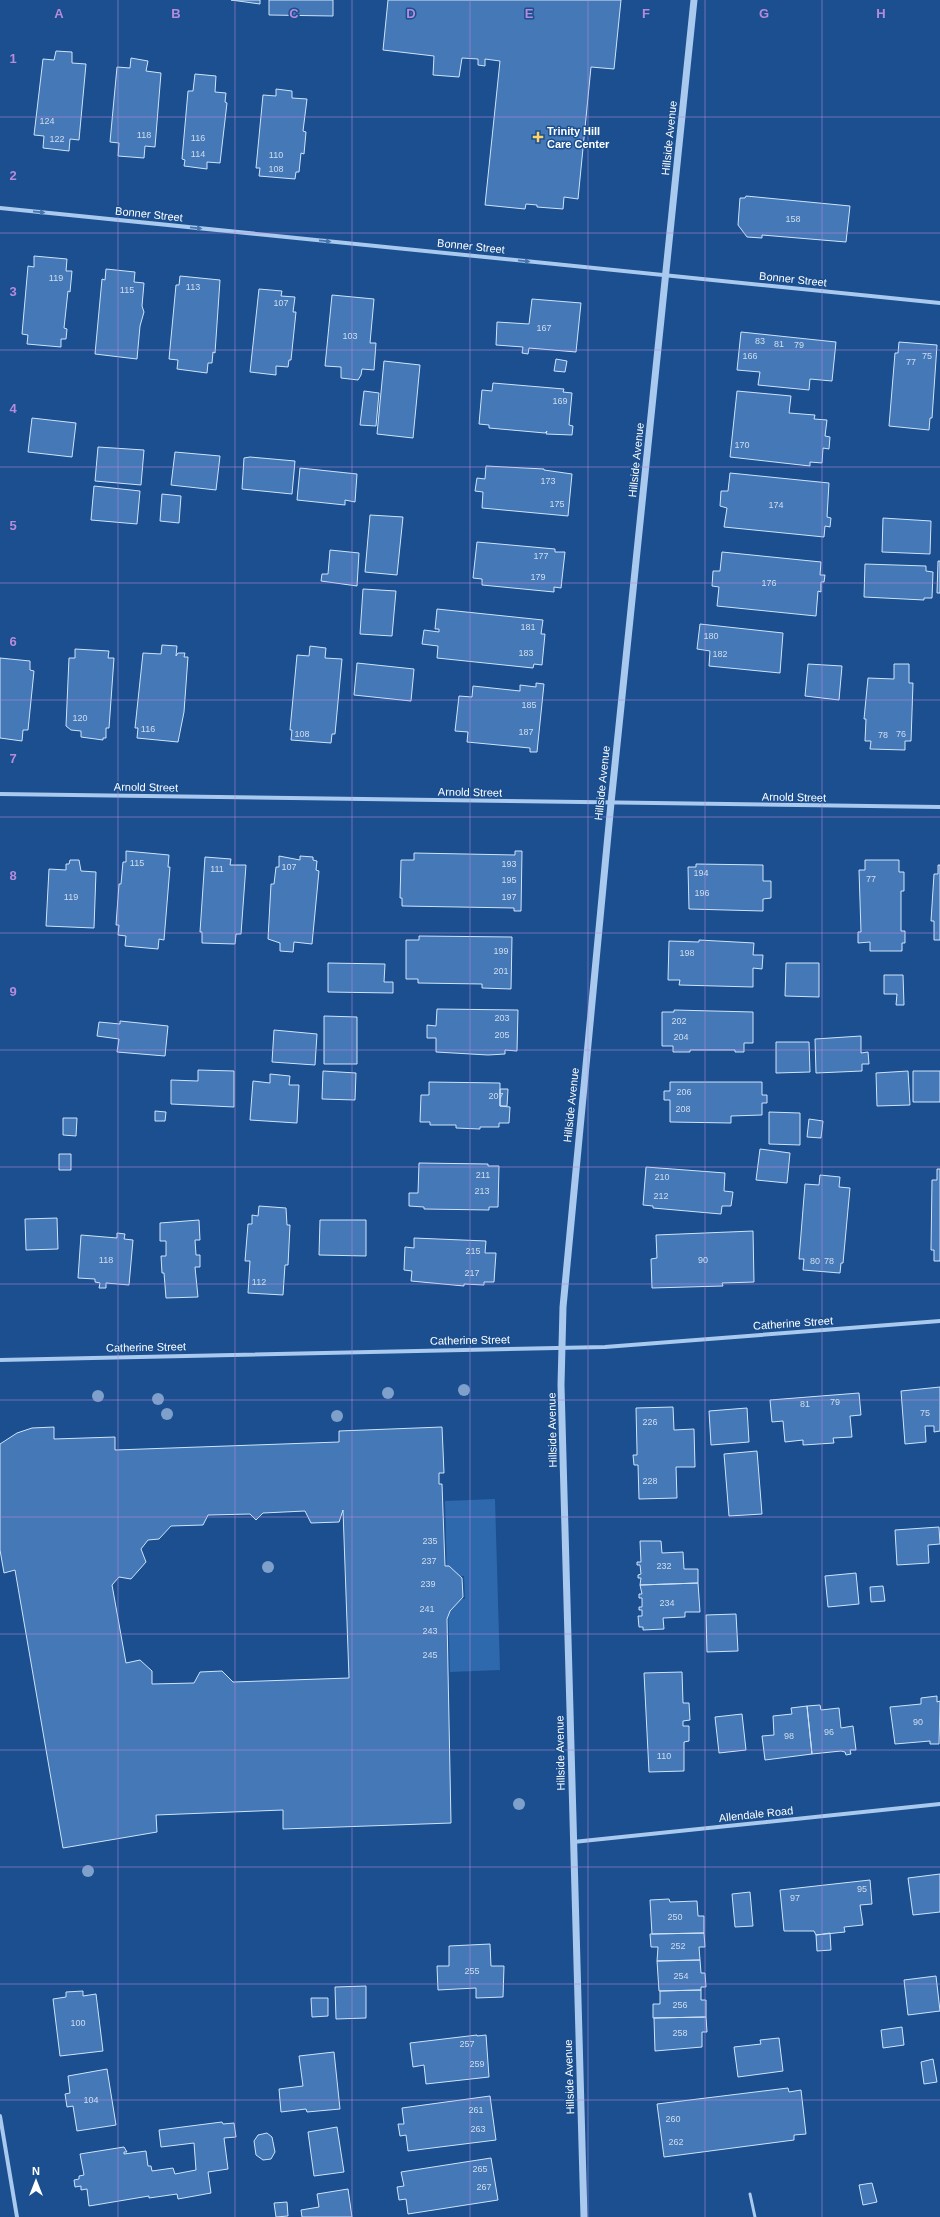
<svg xmlns="http://www.w3.org/2000/svg" width="940" height="2217" font-family="Arial,sans-serif">
	<rect width="100%" height="100%" fill="#1b4f8f"/>
	<path fill="#2e69ad" d="M495,1499L500,1670L450,1672L448,1600L465,1599L464,1576H447L445,1501Z"/>
	<path fill="#4478b7" stroke="#cfe3fa" fill-rule="evenodd" d="M231,0H260V4Z
		M269,0H333V16L269,15Z
		M388,0H621L614,69L591,67L578,199L564,197L563,209L537,207V205L526,204L525,209L485,205L500,61L485,59V66L478,65V59L462,58L459,77L433,75L434,56L383,50Z
		M56,51L72,52V63L86,64L79,140L70,139L69,151L43,148L44,136L34,135L43,59L54,60Z
		M131,58L148,61L146,71L161,73L155,147L145,146L144,158L118,156L119,143L110,142L117,67L130,68Z
		M195,74L216,76L215,92L226,93L225,102L227,103L220,163L207,162V169L184,166L185,160L182,159L188,91H193Z
		M276,89L292,91V98L307,99L303,131L306,132L304,154L301,153L299,172H296L295,179L259,176L260,168H256L263,95L276,96Z
		M746,196L850,206L846,242L762,235V238L747,237L738,225L740,198H745Z
		M34,256L67,259L66,271H72L70,292L68,291L64,328L67,329L66,339H61V347L27,344L28,335L22,334L28,266L34,267Z
		M106,269L135,272L134,282L144,283L142,306L144,312L140,326L137,359L95,354L102,279L105,280Z
		M180,276L220,280L215,353L213,352L212,363H208L207,373L177,369L178,360L169,359L176,285H179Z
		M259,289L282,291L281,296L295,297L293,312H296L291,360H289L288,367L276,366V375L250,372Z
		M332,295L374,299L370,343H376L374,370L362,369L361,375L358,380L341,378V367L325,366Z
		M532,299L581,303L576,352L529,348L528,354L522,353L523,347L496,345L497,322L529,324Z
		M741,332L836,342L832,381L810,379L809,390L758,385L760,372L737,370Z
		M899,342L937,345L932,418H930L929,430L889,426L895,353H898Z
		M556,359L567,361L565,372L554,371Z
		M384,361L420,365L413,438L377,434Z
		M493,383L564,389L563,392L572,393L569,425L573,426L572,435L546,434L547,431L545,433L489,428V425L479,424L482,390L492,391Z
		M364,391L379,393L376,426L360,425Z
		M737,391L791,396L789,413L815,415L814,419L827,420L825,436L830,437L829,449L823,448L822,463L810,462V466L730,457Z
		M32,418L76,423L72,457L28,452Z
		M98,447L144,450L141,485L95,481Z
		M175,452L220,456L216,490L171,485Z
		M250,457L295,461L292,494L242,489L244,458Z
		M486,466L544,469V470L572,474L568,516L482,508L483,492L475,491L477,478L485,479Z
		M300,468L357,474L355,502L345,500V505L297,500Z
		M730,473L829,483L827,517L831,518L830,527L825,526L824,537L724,527L727,508L720,506L721,491H728Z
		M94,486L140,491L137,524L91,520Z
		M162,494L181,496L179,523L160,521Z
		M370,515L403,517L397,575L365,572Z
		M883,518L931,521L930,554L882,552Z
		M477,542L555,549V552H565L561,588L554,587V592L482,585V579L473,578Z
		M330,550L359,553L357,586L321,581L322,574H328Z
		M722,552L821,562L820,575H825L824,582H821V592L818,591L816,616L717,606L719,587L712,586L713,571H720Z
		M938,561H940V593H937Z
		M865,564L926,566V571L933,572L932,598H924V600L864,597Z
		M363,589L396,591L392,636L360,634Z
		M437,609L543,620L541,634H545L542,665L534,664L533,668L437,658L438,646L422,644L424,630L439,632V629H435Z
		M700,624L783,633L780,673L709,666L710,651L697,649Z
		M162,645L177,646L176,656L178,653H185L184,657H188L184,712L178,742L137,738L138,728H135L143,653L161,654Z
		M310,646L326,648L325,658L342,659L335,734H332L331,743L291,740L292,730H290L297,655L309,656Z
		M75,649L109,651L108,658H114L109,728H106V738H103V740L81,737V731L71,730L66,726L69,658H75Z
		M0,658L30,661V670L34,671L28,730H23L22,741L0,738Z
		M357,663L414,669L411,701L354,695Z
		M808,664L842,666L839,700L805,696Z
		M894,664H909V683H913L911,741H905V750L870,749L871,741H865L866,719H864L868,678L894,679Z
		M536,683L544,684L537,752H530V748L467,742L468,732L455,731L459,696L472,697L473,686L520,691V685L536,687Z
		M126,851L169,855L168,867H170L164,940L159,939L158,949L125,946L126,936L118,935L119,925H116L119,884H121L123,862H126Z
		M515,851H522L521,911H514V908L402,906V898H400L401,860H414V853L515,855Z
		M279,856L300,860V856L313,857V860L317,861L316,870L319,871L312,944L294,942L293,952L280,951V943L268,939L271,884H274L276,867H279Z
		M205,857L231,859L230,865H246L241,934H236L235,944L202,943V932H200Z
		M70,860H79L81,871L96,872L94,928L46,926L49,869L66,870V864H69Z
		M865,860H899V872H904V891H901V931H905V943H902V951H870V942L858,943V932H861L859,870H865Z
		M696,864L763,865V881H771V898L763,899V911L689,909L688,867H696Z
		M938,865H940V940H934V921H931L934,874H938Z
		M419,936L512,937L511,989L482,988V984L418,983V979H406V940H419Z
		M699,940L754,943L753,955H763L762,969L753,968V987L679,985L680,980H668L669,941L699,942Z
		M328,963L385,964L384,982H393V993L328,992Z
		M786,963H819V997L785,996Z
		M884,975H903L904,1005H896L897,994H884Z
		M437,1009L518,1010L517,1051L505,1050V1054L488,1055L436,1052V1038H427V1025L436,1026Z
		M674,1010L753,1012V1043H744V1052H735V1050H690V1052H673V1046H662V1012H674Z
		M324,1016L357,1017V1064H324Z
		M120,1021L168,1026L165,1056L117,1052L119,1039L97,1036L99,1022L120,1024Z
		M274,1030L317,1034L315,1065L272,1062Z
		M861,1036V1053L868,1052L869,1064H862V1071L816,1073L815,1039Z
		M776,1042H809L810,1072L776,1073Z
		M198,1070L234,1071V1107L171,1104V1080L198,1081Z
		M323,1071L356,1073L355,1100L322,1099Z
		M908,1071L910,1105L877,1106L876,1073Z
		M913,1071H940V1102H913Z
		M270,1074L290,1076L289,1085H299L297,1123L250,1120L253,1081L270,1083Z
		M429,1082L500,1083V1106L510,1107L509,1123H499V1127H480V1129L456,1128V1125H430V1122H420L421,1095H429Z
		M670,1082H762V1095H767V1103H762V1115L731,1116V1123L670,1122V1100H664V1091H670Z
		M500,1089H508L507,1106H500Z
		M155,1111L166,1112L165,1121H155Z
		M769,1112L800,1113V1145L769,1144Z
		M63,1118H77L76,1136L63,1135Z
		M809,1119L823,1121L821,1138L807,1137Z
		M760,1149L790,1153L787,1183L756,1180Z
		M59,1154H71V1170H59Z
		M419,1163L488,1164V1166H499L498,1207H489V1210L424,1209V1207L409,1206V1193H418Z
		M646,1167L725,1173L724,1191L733,1192L731,1206H722L721,1214L653,1208V1206L643,1205Z
		M937,1169H940V1261H934V1250H931L932,1180H937Z
		M820,1175L840,1177L839,1187L850,1188L843,1263H841L840,1273L803,1270L804,1259H799L805,1184L819,1185Z
		M259,1206L286,1208L287,1225H290L288,1265H285L283,1295L248,1293L250,1261H245L248,1224H252V1215L258,1216Z
		M57,1218L58,1249L26,1250L25,1219Z
		M199,1220L200,1240H195L196,1255H200V1267H195L198,1297L166,1298L164,1273H162L161,1256H166V1241H160V1223Z
		M320,1220H366V1256L319,1255Z
		M753,1231L754,1282L722,1283L723,1286L652,1288L651,1259L657,1258L656,1235Z
		M117,1233L125,1234L124,1239L133,1240L129,1285L106,1283V1288H99L100,1283L95,1282V1279L78,1278L81,1235L117,1238Z
		M414,1238L486,1241L485,1253H496L494,1282H484V1285L464,1284V1286L411,1281L412,1271L404,1270L405,1247L414,1248Z
		M940,1387V1431L934,1432V1426H925L926,1442L905,1444L901,1391Z
		M859,1393L861,1415L850,1416L852,1437L833,1438L834,1443L803,1445V1440L785,1442L783,1421L772,1422L770,1400Z
		M673,1407L674,1430L694,1429L695,1467H676L677,1498L639,1499L638,1465H634L633,1455H637V1450L636,1408Z
		M747,1408L749,1442L711,1445L709,1411Z
		M54,1427V1439L115,1437V1450L339,1442V1431L442,1427L444,1473H439V1484H442L445,1566H449L462,1578L463,1597L450,1611L447,1619L451,1823L283,1829V1810L156,1815L157,1832L63,1848L15,1570L4,1573L0,1550V1444L17,1433L32,1428ZM343,1510L349,1678L233,1682L222,1671L200,1672L194,1683L152,1684V1671L140,1660L126,1663L112,1585L119,1577L131,1579L146,1562L141,1549L148,1540L159,1539L171,1526L203,1525L208,1515L250,1514L256,1520L263,1513L305,1511L311,1523L339,1522Z
		M757,1451L762,1514L729,1516L724,1454Z
		M939,1527L940,1544L928,1545L929,1563L897,1565L895,1530Z
		M640,1541H661L662,1553L683,1552L684,1569H698V1583L640,1585L641,1578H638V1575L641,1574L640,1565H637V1562H641Z
		M856,1573L859,1604L828,1607L825,1576Z
		M698,1583L700,1612H685V1617L663,1618L664,1629L643,1630V1627H639L638,1616H642V1610H639V1607H642V1598H639V1594H642L640,1585Z
		M883,1586L885,1601L871,1602L870,1587Z
		M736,1614L738,1651L707,1652L706,1615Z
		M682,1672L683,1703H689L690,1720L683,1721V1726H689V1741L684,1742V1771L649,1772L644,1673Z
		M937,1696V1702L940,1701V1704L939,1744H930V1741L895,1744L890,1707L921,1704V1698Z
		M820,1705L821,1710L839,1708L841,1728L853,1726L856,1750H850L851,1754L846,1755L845,1752L841,1751L812,1754L807,1706Z
		M807,1706L812,1754L765,1760L762,1736L774,1735L773,1716L792,1714L791,1708Z
		M742,1714L746,1750L719,1753L715,1717Z
		M940,1874V1912L913,1915L908,1878Z
		M870,1880L872,1904L860,1905L863,1925L844,1927L845,1932L816,1935L814,1931H784L780,1890Z
		M750,1892L753,1926L735,1927L732,1894Z
		M669,1899L670,1902L697,1901L698,1916H704V1933L652,1934L650,1900Z
		M704,1933L705,1947H699L700,1960L657,1961L658,1947H651L650,1934Z
		M830,1933L831,1950L817,1951L816,1935Z
		M490,1944L491,1966H504L503,1997L476,1998V1988L438,1990L437,1966H449V1946Z
		M700,1960L701,1973H705L706,1987H701V1990L659,1991L657,1961Z
		M936,1976L940,2011L908,2015L904,1980Z
		M366,1986V2018L336,2019L335,1987Z
		M701,1990V2000H706V2017L653,2018V2004H660V1991Z
		M83,1991V1996L96,1994L103,2051L60,2056L53,1999L66,1997V1992Z
		M311,1998H328V2016L312,2017Z
		M706,2017L707,2032H702V2047L655,2051L654,2018Z
		M902,2027L904,2045L883,2048L881,2030Z
		M477,2035V2036L486,2035L489,2077L426,2084L424,2065L413,2067L410,2043Z
		M779,2038L783,2071L738,2077L734,2047L761,2044L760,2040Z
		M334,2052L340,2109L307,2112L306,2109L281,2112L279,2089L303,2086L299,2056Z
		M933,2059L937,2082L924,2084L921,2062Z
		M107,2069L116,2125L77,2131L73,2106L67,2107L65,2094L70,2093L68,2076Z
		M788,2088L789,2092L801,2090L806,2134L794,2135V2140L664,2157L657,2104Z
		M490,2096L496,2140L408,2151L406,2135L400,2136L398,2124H404L402,2108Z
		M222,2122L223,2124L234,2123L236,2137L224,2138L228,2169L208,2172L211,2193L178,2199L177,2194L149,2198V2196L89,2206L87,2189L81,2190V2186L75,2187L74,2180L79,2179V2176L84,2175L80,2154L124,2147L127,2152H124V2154L146,2151L148,2166H151L152,2171L173,2168L175,2174L196,2170L194,2143L161,2147L159,2130Z
		M337,2127L344,2172L314,2176L308,2132Z
		M267,2133L272,2137L275,2152L271,2159L263,2160L256,2155L254,2141L258,2135Z
		M491,2158L498,2200L408,2214L406,2199L399,2200L397,2187L404,2186L401,2172Z
		M872,2183L877,2202L863,2205L859,2185Z
		M348,2189L352,2217H302L301,2210L319,2207L317,2194Z
		M287,2202L288,2216L276,2217L274,2203Z"/>
	<g fill="none" stroke-linecap="round" stroke-linejoin="round">
		<path stroke="#a9c9ee" stroke-width="3" d="M750,2194L755,2217"/>
		<path stroke="#a9c9ee" stroke-width="4" d="M0,208L940,303
			M0,794L940,807
			M0,1360L605,1347L940,1321
			M573,1842L940,1804
			M0,2116L17,2217"/>
		<path stroke="#a9c9ee" stroke-width="7" d="M584,2217L561,1385L563,1307L611,803L694,0"/>
	</g>
	<g fill="#7ea0ca">
		<circle cx="464" cy="1390" r="6"/>
		<circle cx="388" cy="1393" r="6"/>
		<circle cx="98" cy="1396" r="6"/>
		<circle cx="158" cy="1399" r="6"/>
		<circle cx="167" cy="1414" r="6"/>
		<circle cx="337" cy="1416" r="6"/>
		<circle cx="268" cy="1567" r="6"/>
		<circle cx="519" cy="1804" r="6"/>
		<circle cx="88" cy="1871" r="6"/>
	</g>
	<defs><path id="oneway-solid" d="M-6-.8H1V-3.2L6.5 0L1 3.2V.8H-6Z"/></defs>
	<g fill="#4674ac">
		<use href="#oneway-solid" transform="translate(39 212) rotate(6)"/>
		<use href="#oneway-solid" transform="translate(196 228) rotate(6)"/>
		<use href="#oneway-solid" transform="translate(325 241) rotate(6)"/>
		<use href="#oneway-solid" transform="translate(524 261) rotate(6)"/>
	</g>
	<path fill="none" stroke="#b68bdc" stroke-width="1" stroke-opacity="0.55" d="M118,0V2217M235,0V2217M352,0V2217M470,0V2217M588,0V2217M705,0V2217M822,0V2217M0,117H940M0,233H940M0,350H940M0,467H940M0,583H940M0,700H940M0,817H940M0,933H940M0,1050H940M0,1167H940M0,1284H940M0,1400H940M0,1517H940M0,1634H940M0,1750H940M0,1867H940M0,1984H940M0,2100H940"/>
	<path fill="#ffd166" stroke="#1b4f8f" stroke-width="1.5" d="M536 131h4v4h4v4h-4v4h-4v-4h-4v-4h4z"/>
	<g text-anchor="middle" dominant-baseline="central" stroke-width="3" stroke-linejoin="round" paint-order="stroke">
		<g font-size="9" fill="#d0dded">
			<text x="47" y="121">124</text>
			<text x="144" y="135">118</text>
			<text x="198" y="138">116</text>
			<text x="57" y="139">122</text>
			<text x="198" y="154">114</text>
			<text x="276" y="155">110</text>
			<text x="276" y="169">108</text>
			<text x="793" y="219">158</text>
			<text x="56" y="278">119</text>
			<text x="193" y="287">113</text>
			<text x="127" y="290">115</text>
			<text x="281" y="303">107</text>
			<text x="544" y="328">167</text>
			<text x="350" y="336">103</text>
			<text x="760" y="341">83</text>
			<text x="779" y="344">81</text>
			<text x="799" y="345">79</text>
			<text x="750" y="356">166</text>
			<text x="927" y="356">75</text>
			<text x="911" y="362">77</text>
			<text x="560" y="401">169</text>
			<text x="742" y="445">170</text>
			<text x="548" y="481">173</text>
			<text x="557" y="504">175</text>
			<text x="776" y="505">174</text>
			<text x="541" y="556">177</text>
			<text x="538" y="577">179</text>
			<text x="769" y="583">176</text>
			<text x="528" y="627">181</text>
			<text x="711" y="636">180</text>
			<text x="526" y="653">183</text>
			<text x="720" y="654">182</text>
			<text x="529" y="705">185</text>
			<text x="80" y="718">120</text>
			<text x="148" y="729">116</text>
			<text x="526" y="732">187</text>
			<text x="302" y="734">108</text>
			<text x="901" y="734">76</text>
			<text x="883" y="735">78</text>
			<text x="137" y="863">115</text>
			<text x="509" y="864">193</text>
			<text x="289" y="867">107</text>
			<text x="217" y="869">111</text>
			<text x="701" y="873">194</text>
			<text x="871" y="879">77</text>
			<text x="509" y="880">195</text>
			<text x="702" y="893">196</text>
			<text x="71" y="897">119</text>
			<text x="509" y="897">197</text>
			<text x="501" y="951">199</text>
			<text x="687" y="953">198</text>
			<text x="501" y="971">201</text>
			<text x="502" y="1018">203</text>
			<text x="679" y="1021">202</text>
			<text x="502" y="1035">205</text>
			<text x="681" y="1037">204</text>
			<text x="684" y="1092">206</text>
			<text x="496" y="1096">207</text>
			<text x="683" y="1109">208</text>
			<text x="483" y="1175">211</text>
			<text x="662" y="1177">210</text>
			<text x="482" y="1191">213</text>
			<text x="661" y="1196">212</text>
			<text x="473" y="1251">215</text>
			<text x="106" y="1260">118</text>
			<text x="703" y="1260">90</text>
			<text x="815" y="1261">80</text>
			<text x="829" y="1261">78</text>
			<text x="472" y="1273">217</text>
			<text x="259" y="1282">112</text>
			<text x="835" y="1402">79</text>
			<text x="805" y="1404">81</text>
			<text x="925" y="1413">75</text>
			<text x="650" y="1422">226</text>
			<text x="650" y="1481">228</text>
			<text x="430" y="1541">235</text>
			<text x="429" y="1561">237</text>
			<text x="664" y="1566">232</text>
			<text x="428" y="1584">239</text>
			<text x="667" y="1603">234</text>
			<text x="427" y="1609">241</text>
			<text x="430" y="1631">243</text>
			<text x="430" y="1655">245</text>
			<text x="918" y="1722">90</text>
			<text x="829" y="1732">96</text>
			<text x="789" y="1736">98</text>
			<text x="664" y="1756">110</text>
			<text x="862" y="1889">95</text>
			<text x="795" y="1898">97</text>
			<text x="675" y="1917">250</text>
			<text x="678" y="1946">252</text>
			<text x="472" y="1971">255</text>
			<text x="681" y="1976">254</text>
			<text x="680" y="2005">256</text>
			<text x="78" y="2023">100</text>
			<text x="680" y="2033">258</text>
			<text x="467" y="2044">257</text>
			<text x="477" y="2064">259</text>
			<text x="91" y="2100">104</text>
			<text x="476" y="2110">261</text>
			<text x="673" y="2119">260</text>
			<text x="478" y="2129">263</text>
			<text x="676" y="2142">262</text>
			<text x="480" y="2169">265</text>
			<text x="484" y="2187">267</text>
		</g>
		<g font-size="11" font-weight="bold" fill="#fff" stroke="#1b4f8f" text-anchor="start">
			<text x="547" y="131">Trinity Hill<tspan x="547" dy="13">Care Center</tspan></text>
		</g>
		<g font-size="11" fill="#fff" stroke="#1b4f8f">
			<text transform="translate(669 138) rotate(-84)">Hillside Avenue</text>
			<text transform="translate(149 214) rotate(6)">Bonner Street</text>
			<text transform="translate(471 246) rotate(6)">Bonner Street</text>
			<text transform="translate(793 279) rotate(6)">Bonner Street</text>
			<text transform="translate(636 460) rotate(-84)">Hillside Avenue</text>
			<text transform="translate(602 783) rotate(-84)">Hillside Avenue</text>
			<text transform="translate(146 787) rotate(1)">Arnold Street</text>
			<text transform="translate(470 792) rotate(1)">Arnold Street</text>
			<text transform="translate(794 797) rotate(1)">Arnold Street</text>
			<text transform="translate(571 1105) rotate(-84)">Hillside Avenue</text>
			<text transform="translate(793 1323) rotate(-4)">Catherine Street</text>
			<text transform="translate(470 1340) rotate(-1)">Catherine Street</text>
			<text transform="translate(146 1347) rotate(-1)">Catherine Street</text>
			<text transform="translate(552 1430) rotate(-91)">Hillside Avenue</text>
			<text transform="translate(560 1753) rotate(-91)">Hillside Avenue</text>
			<text transform="translate(756 1814) rotate(-6)">Allendale Road</text>
			<text transform="translate(569 2077) rotate(-92)">Hillside Avenue</text>
		</g>
	</g>
	<g font-size="13" text-anchor="middle" font-weight="bold" fill="#b68bdc" stroke="#1b4f8f" stroke-width="3" stroke-linejoin="round" paint-order="stroke">
		<text x="59" y="18">A</text>
		<text x="176" y="18">B</text>
		<text x="294" y="18">C</text>
		<text x="411" y="18">D</text>
		<text x="529" y="18">E</text>
		<text x="646" y="18">F</text>
		<text x="764" y="18">G</text>
		<text x="881" y="18">H</text>
		<text x="13" y="63">1</text>
		<text x="13" y="180">2</text>
		<text x="13" y="296">3</text>
		<text x="13" y="413">4</text>
		<text x="13" y="530">5</text>
		<text x="13" y="646">6</text>
		<text x="13" y="763">7</text>
		<text x="13" y="880">8</text>
		<text x="13" y="996">9</text>
	</g>
	<g transform="translate(36 2181)" stroke="#1b4f8f" stroke-width="3" paint-order="stroke">
	<path d="M0-3L7 15L0 10L-7 15Z" fill="#ffffff"/>
	<text y="-6" font-size="11" font-weight="bold" text-anchor="middle" fill="#ffffff">N</text>
	</g>
</svg>
